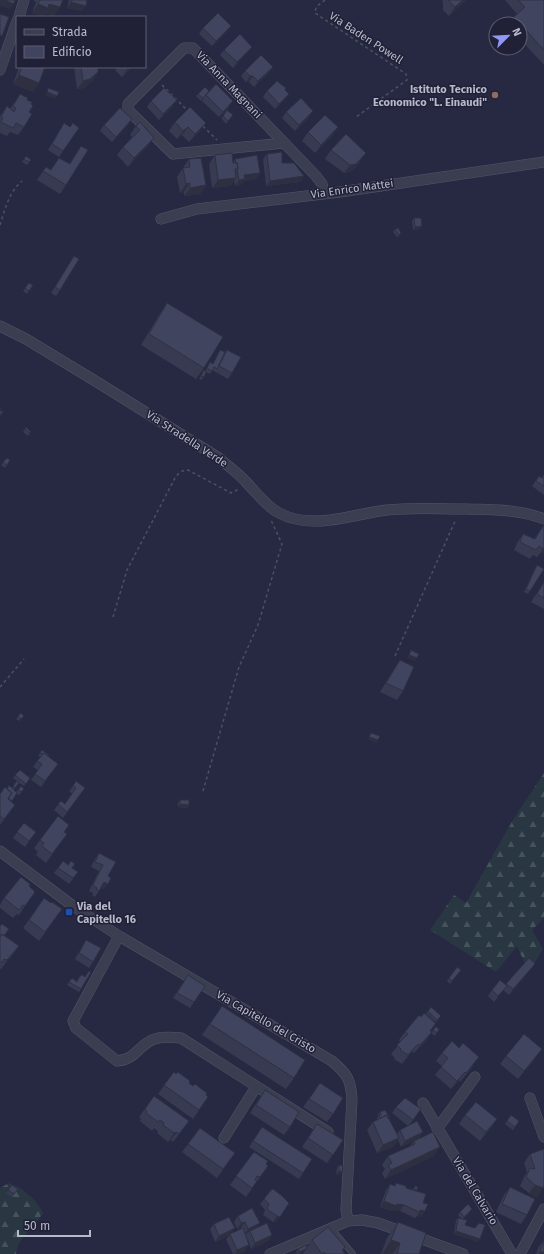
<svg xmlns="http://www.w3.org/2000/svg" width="544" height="1254" font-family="'Fira Sans',sans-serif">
	<defs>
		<pattern id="forest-firs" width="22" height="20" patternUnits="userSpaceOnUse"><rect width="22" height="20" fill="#293742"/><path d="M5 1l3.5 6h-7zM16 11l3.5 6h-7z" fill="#46525c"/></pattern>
	</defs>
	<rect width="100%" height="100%" fill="#272942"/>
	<path fill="url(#forest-firs)" d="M544,773V918L532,930L543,949L531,969L525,964L517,946L496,972L430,930L454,895L466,903L514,818Z
		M9,1183C25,1189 35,1198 43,1213C40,1217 37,1222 34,1226C25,1236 18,1240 16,1254H0V1188Z"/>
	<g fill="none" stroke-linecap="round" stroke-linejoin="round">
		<defs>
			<path id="service" d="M331,1228L353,1254"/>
			<path id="minor" d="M19,17L24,0
				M0,70L17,21
				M284,143L173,154L128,110V104L184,48H193L316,176L322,184L324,193
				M161,219L197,209L340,192L544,162
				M0,326L26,339L97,382L219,458C228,466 238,473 246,482C257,493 266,506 279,513C313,531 352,514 387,510C413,507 440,509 466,509C493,510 519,509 544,519
				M0,851L73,906L119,936L332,1061C347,1074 351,1079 352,1100L346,1209L348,1221
				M119,936L73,1021L76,1028L117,1061C136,1059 137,1047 152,1040C160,1036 172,1037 181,1038L328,1132
				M530,1098L544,1137
				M423,1103L512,1254
				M437,1129L475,1077
				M224,1138L256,1087
				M270,1254L348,1221L362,1220L378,1223L463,1254
				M520,1254L544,1209"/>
		</defs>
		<use href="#service" stroke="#535569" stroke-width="6"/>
		<use href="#minor" stroke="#535569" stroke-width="11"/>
		<path stroke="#47545f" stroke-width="1.5" stroke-dasharray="3 3" stroke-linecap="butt" d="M325,0L316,7L315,13L406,74L407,80L356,117
			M162,85L187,110
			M203,126L217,140
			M0,225C5,209 9,192 22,181
			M113,617L127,570L176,476L182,471L188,470L231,493L239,489
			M395,656L456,519
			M0,687L24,659
			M203,791L239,667L258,625L282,544L271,520"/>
		<use href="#service" stroke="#3b3d51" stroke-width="5"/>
		<use href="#minor" stroke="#3b3d51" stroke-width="10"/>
	</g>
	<path fill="#383a52" d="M34,0H63L60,7L54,16L45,13L42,16L32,13L36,2L34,1Z
		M69,0H87L82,11L67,8Z
		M442,0H466L449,16L443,10V2Z
		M505,0H544V65L520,39V24H510L514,17L517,14Z
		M203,28L227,31L212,46L199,34Z
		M252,47L248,52L233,68L220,55L224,50Z
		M19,67H45L39,83L33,92L13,84Z
		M74,67H98V72L92,81L84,88L77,89Z
		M116,67H132L122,77L115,70L117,68Z
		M245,71L269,73L254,87L249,82H246L241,76Z
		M285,90L289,94L285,99L275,109L263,97L267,91Z
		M209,91L229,107L219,117L202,101L203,98L201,101L196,96L198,94Z
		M20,94L27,100L31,104L29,112L24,127L18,135L10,132L7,136L0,133V116L7,106L10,109Z
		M151,101L173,106L159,120L147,107Z
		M286,112L309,117L295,131L282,118Z
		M223,116L231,118L226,124L221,118Z
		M140,122L148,146L128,167L117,155L123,147L132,137L130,135L136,126Z
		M175,122L206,123L200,131L189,142L182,135L177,139L169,131Z
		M64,123L70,127L79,128L59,157L48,150Z
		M104,125H128L112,142L100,131Z
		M338,127L332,136L315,153L302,141L308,132Z
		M81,146L66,185L60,194L37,180L46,167L51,170L59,158L69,164Z
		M331,150L360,162L350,172L344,173L325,159Z
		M267,154L304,176L300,182L266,186L263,159Z
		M215,155L233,162L235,159L260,173L256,179L244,181L241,185L235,186L234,180L230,186L212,188L209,164Z
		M26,156L31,160L27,165L22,162Z
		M189,159L206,185L200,194L184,196V192L180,193L177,177Z
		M414,218L420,229L413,230L412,221Z
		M395,229L399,236L397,237L393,232Z
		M74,256L60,290L56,296L51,293Z
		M29,283L33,285L27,294L23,291Z
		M167,303L204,368L196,379L141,345L159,315Z
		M220,350L225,352L227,350L232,373L228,379L212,370L210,374L206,372L202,380L199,379L204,370L205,371L210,362L213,364Z
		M26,427L31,432L28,436L23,432Z
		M7,458L10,460L5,468L1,465Z
		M544,475V495L532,486L539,476L542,478Z
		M543,526L544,553L542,552L537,557L533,555L530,559L514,550L517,543L523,534L534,539Z
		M537,565L544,569L528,594L524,592L535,568Z
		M544,582V609L531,602Z
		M400,660L403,691L397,700L380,692L394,669Z
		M21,713L24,716L19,721L16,719Z
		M42,750L48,756L58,764L41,787L31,780L38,770L33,767L40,757L38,756Z
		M20,770L30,778L24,786L19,783L14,790L16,792L21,786L24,789L19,795L17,794L11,802L15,805L0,825V794L7,789L12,788L17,781L13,778Z
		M76,781L85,788L63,818L54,810L61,801L65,804L72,793L69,792Z
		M180,800L189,805L187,808L178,807V803Z
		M24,823L36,832L25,847L13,838Z
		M64,832L67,834L46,863L36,855L38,852L34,848L40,840Z
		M99,853L108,876V884L104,889L101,888L95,897L92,895L93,893L89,891L99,871L91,867L95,859Z
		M63,861L78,872L69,884L54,873Z
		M29,886L35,892L19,915L17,914L13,918L0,908V905L4,898Z
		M44,898L51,903L62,909L39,941L23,928Z
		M0,926L13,955L1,969H0Z
		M86,940L93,962L89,968L75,959Z
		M529,958L535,964L531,969L509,995L503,990L494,1002L488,996L492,990L505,985Z
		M459,973L450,984L447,981L449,978Z
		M80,976L81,989L79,992L67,985L72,978L77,982Z
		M184,981L205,986L190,1008L173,998Z
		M222,1006L294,1078L286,1089L202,1035Z
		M431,1007L441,1016L436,1022L430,1031L432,1032L436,1027L439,1029L435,1036L431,1033L426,1041L414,1053L412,1052L402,1064L394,1059L395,1058L391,1054L401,1042L399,1040L405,1032L426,1013Z
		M459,1048L473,1066L460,1082L459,1080L451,1089L435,1075L442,1066L436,1061L442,1053Z
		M506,1056L536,1058L518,1079L500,1064Z
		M174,1072L208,1097L193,1119L158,1094Z
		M320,1083L333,1114L327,1122L303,1107Z
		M265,1090L290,1127L284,1135L250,1113Z
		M154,1096L189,1121L173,1142L171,1140L168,1142L157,1133L158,1131L154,1128L152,1131L140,1121L141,1119L139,1117Z
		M396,1107L417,1115L410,1124L423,1132L419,1138L401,1147L398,1140L393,1147L377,1153L367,1130L373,1122L378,1120L377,1118L378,1117V1115L380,1112L389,1120L397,1134L400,1130L408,1126L392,1113Z
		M465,1115L497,1119L491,1128L480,1141L459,1124Z
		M511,1115L519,1121L513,1130L505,1124Z
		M317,1124L343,1140L327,1163L302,1147Z
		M262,1127L303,1173L299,1179L249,1147Z
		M200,1128L235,1153L217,1178L182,1152Z
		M414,1141L434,1156L385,1179L382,1173L385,1169L382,1165L388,1156L410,1146Z
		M254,1152L268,1166L246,1197L230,1185Z
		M530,1154L543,1188L537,1197L529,1193L520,1186L524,1177L527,1172L524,1163Z
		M339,1165L340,1175L336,1174L337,1168Z
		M396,1183L406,1188L412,1190L415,1186L417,1190V1191L423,1203L425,1211L421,1217L417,1216L415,1218L400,1211L394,1210L392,1211L380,1207L386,1190L390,1184L394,1186Z
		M12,1185L18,1189L12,1197L6,1193Z
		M510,1187L527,1215L521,1224L496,1212L504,1195Z
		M271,1190L289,1203L276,1222H273L263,1215L265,1210L260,1204Z
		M460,1212H470L463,1219L465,1225L478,1242L454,1234L456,1220L458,1218L462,1219L458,1215Z
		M238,1216L260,1223L257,1227L272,1235L268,1241L251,1249L248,1240L245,1251L238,1254H233L226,1239L230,1235L215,1242L210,1229L214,1224L231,1233L241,1229V1228L237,1229L234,1222Z
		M398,1222L419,1254H381L387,1238Z
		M312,1240L345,1247L343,1251L345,1254H303L304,1252L299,1254H297L296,1252L298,1249L307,1247Z
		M544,1240V1254H536L538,1248Z"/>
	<path fill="#2e3042" d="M0,0H4L14,4L10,9L0,6Z
		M463,0H466L449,16L455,7Z
		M71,2L86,6L82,11L67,8Z
		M38,4H49L60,7L54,16L45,13L42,16L32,13Z
		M231,26L227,31L212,46L216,41Z
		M252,47L248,52L233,68L237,62Z
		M129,67H132L122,77L128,68Z
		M273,67L269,73L254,87L258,81Z
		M98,72L92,81L84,88L77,89L83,81Z
		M19,75L39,83L33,92L13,84Z
		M250,76H253L249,82H246Z
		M47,92L57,96L55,99L45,95Z
		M289,94L285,99L275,109L279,104Z
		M177,100L173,106L159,120L163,114Z
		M233,101L229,107L219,117L223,112Z
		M313,111L309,117L295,131L299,125Z
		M132,119L128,125L112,142L116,137Z
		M206,123L200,131L189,142L195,134Z
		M188,127L182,135L177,139L183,131Z
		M338,127L332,136L315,153L321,145Z
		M154,138L148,146L128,167L134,158Z
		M366,153L360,162L350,172L344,173L350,165Z
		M260,173L256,179L244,181L241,185L235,186L239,180L244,175Z
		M304,176L300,182L266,186L270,181Z
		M236,178L230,186L212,188L218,180Z
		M190,183L184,192L180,193L186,184Z
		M206,185L200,194L184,196L190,188Z
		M422,226L420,229L413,230L415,227Z
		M544,548V553L542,552L537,557Z
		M409,655L417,658L415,661L407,658Z
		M369,737L378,740L376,743L367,739Z
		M180,804L189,805L187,808L178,807Z
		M104,882L108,884L104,889L100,888Z
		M19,946L13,955L1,969L7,960Z
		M535,964L531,969L509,995L513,989Z
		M432,1032L426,1041L414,1053L420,1045Z
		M418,1044L412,1052L402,1064L408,1055Z
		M542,1049L536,1058L518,1079L524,1071Z
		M465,1072L459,1080L451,1089L457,1081Z
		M497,1119L491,1128L480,1141L486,1132Z
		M177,1132L171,1140L168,1142L174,1133Z
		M423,1132L419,1138L401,1147L405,1141Z
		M399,1138L393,1147L377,1153L383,1145Z
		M440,1147L434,1156L385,1179L391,1170Z
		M339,1171L342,1172L340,1175L336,1174Z
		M535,1185L543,1188L537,1197L529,1193Z
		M384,1201L397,1204L404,1205L400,1211L394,1210L392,1211L380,1207Z
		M420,1210L425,1211L421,1217L417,1216Z
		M277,1216L280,1217L276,1222H273Z
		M245,1222L241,1228L237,1229L241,1223Z
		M260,1223L256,1229L250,1231L249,1232L244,1235L248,1229Z
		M235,1228L231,1234H230V1235L215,1242L219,1236Z
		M456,1231L480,1239L478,1242L454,1234Z
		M272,1235L268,1241L251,1249L255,1243Z
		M391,1240L400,1243L393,1254H382Z
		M249,1245L245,1251L238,1254H235L237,1250Z
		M306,1249L304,1252L298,1254L299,1252Z
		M540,1251L544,1253V1254H539Z"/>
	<path fill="#41445f" stroke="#2e3042" d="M4,0H15L14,4Z
		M40,0H63L60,7L49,4L48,8L38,4Z
		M72,0H87L86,6L71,2Z
		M449,0H463L455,7L449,1Z
		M518,0H544V50L514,17L525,7Z
		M218,13L231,26L216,41L203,28Z
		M0,14L9,17L2,36L0,35Z
		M240,34L252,47L237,62L224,50Z
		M261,55L273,67L258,81L253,76H250L245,71Z
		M22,67H45L39,83L19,75Z
		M81,67H98V72L90,79L83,81Z
		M277,81L286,88L285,90L289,94L279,104L267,91Z
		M216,84L233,101L223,112L206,95Z
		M205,87L209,91L203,98L198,94Z
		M48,88L59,92L57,96L47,92Z
		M164,88L177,100L163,114L151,101Z
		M20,94L28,98L27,100L32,102L31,104L33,106L29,112L32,114L24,127L16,123L13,128L1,122L3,118L1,117L7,106L14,112L16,108L13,106Z
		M301,98L313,111L299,125L286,112Z
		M190,107L206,123L195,134L188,127L183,131L175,122Z
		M120,108L132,119L116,137L104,125Z
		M227,110L233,115L228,121L223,116Z
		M325,115L338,127L321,145L308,132Z
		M140,122L154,138L134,158L123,147L140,130L136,126Z
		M64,123L70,127L73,123L79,128L63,151L52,144Z
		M346,134L366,153L356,164L350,165L331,150Z
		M81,146L88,150L66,185L43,171L46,167L51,170L59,158L70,164Z
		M282,152V163H294L304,176L270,181L267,154Z
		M232,153L233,163H237L238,169H235L236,178L218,180L215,155Z
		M257,155L260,173L244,175L245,179L239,180L237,170L238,169L237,163H236L235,159Z
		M26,156L31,160L29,162L24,159Z
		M201,158L206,185L190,188V183L186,184L183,168L190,167L189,159Z
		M414,218H421L422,226L415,227Z
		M398,228L401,233L399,235L395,229Z
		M74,256L79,259L60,290L55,287Z
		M29,283L33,285L29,291L25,288Z
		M167,303L223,337L204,368L149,334Z
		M220,350L225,352L217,369L214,367L212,371L207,368L210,362L213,364Z
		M227,350L241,357L232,373L219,366Z
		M204,370L206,372L204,377L201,376Z
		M0,407L1,409L0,410L3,412L0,416Z
		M26,427L31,432L30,433L25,429Z
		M7,458L10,460L7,465L3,462Z
		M544,475V486L536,481L539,476L542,478Z
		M543,526H544V548L543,549L539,546L536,550L520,542L523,534L535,539Z
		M537,565L544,569L530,591L526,589Z
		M544,582V598L537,594Z
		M411,650L419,654L417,658L409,655Z
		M400,660L414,667L403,691L386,683Z
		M21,713L24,716L21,719L18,716Z
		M371,733L380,736L378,740L369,737Z
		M42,750L49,755L48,756L44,753L43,754L40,753Z
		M44,753L58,764L45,781L35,774L42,764L37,761Z
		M20,770L30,778L26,784L15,775Z
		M17,781L19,783L15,788L13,786Z
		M76,781L85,788L67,812L58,804L61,801L65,804L76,788L73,786Z
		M9,785L17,793L12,801L8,798L12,793L7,789Z
		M21,786L24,789L21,792L18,790Z
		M5,787L12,793L8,799L15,805L4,819L0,816V794Z
		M180,800H189V805L180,804Z
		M58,816L69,825L64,832L67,834L52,854L42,846L44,843L40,840Z
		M24,823L36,832L29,841L17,832Z
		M99,853L116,862L108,876L111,878L108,884L104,882L99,891L96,889L97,888L93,885L103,865L95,862Z
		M63,861L68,865L71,861L75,864L72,868L78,872L73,878L58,868Z
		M21,877L30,884L29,886L35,892L25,906L23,905L19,910L4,898Z
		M44,898L51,903L52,902L62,909L45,932L29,920Z
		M2,924L9,929L4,936L2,934L0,937V926Z
		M2,934L19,946L7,960L4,959L2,963L0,961V937Z
		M86,940L101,948L93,962L79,953Z
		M529,958L535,964L513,989L506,984Z
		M457,967L461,970L452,981L449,978Z
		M89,971L91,972L81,989L69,982L72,978L77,982L80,976L82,975L85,977Z
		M188,975L205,986L194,1002L177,993Z
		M500,980L507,986L498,996L492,990Z
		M222,1006L305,1060L294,1078L210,1024Z
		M431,1007L441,1016L437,1020L428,1011Z
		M424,1013L436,1023L430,1031L432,1032L420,1045L418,1044L408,1055L400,1050L401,1049L397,1045L408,1034L405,1032L419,1015L421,1017Z
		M426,1013L436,1022L435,1023L425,1014Z
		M436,1027L439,1029L437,1033L433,1030Z
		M524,1034L542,1049L524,1071L506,1056Z
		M452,1041L459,1048L463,1043L479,1057L466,1073L465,1072L457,1081L441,1067L448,1058L442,1053Z
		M174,1072L176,1074L178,1072L190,1081L189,1083L193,1086L195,1084L207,1093L206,1095L208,1097L199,1110L164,1085Z
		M320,1083L343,1098L333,1114L309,1099Z
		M265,1090L299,1112L290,1127L256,1105Z
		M154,1096L189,1121L179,1134L177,1132L174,1133L163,1125L164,1123L160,1120L158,1122L146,1113L147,1111L145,1109Z
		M405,1098L421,1109L413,1120L396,1107Z
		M476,1102L497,1119L486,1132L465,1115Z
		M385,1110L390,1118L388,1119L387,1115L380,1118L379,1115H381L380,1112Z
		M387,1115L399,1138L383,1145L373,1122Z
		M511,1115L519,1121L515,1127L507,1121Z
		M417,1121L423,1132L405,1141L400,1130Z
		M317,1124L343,1140L333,1155L308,1138Z
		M262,1127L312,1159L303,1173L253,1141Z
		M200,1128L235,1153L223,1169L188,1144Z
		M433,1132L440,1147L391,1170L388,1165L392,1163L388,1156L415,1144L414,1141Z
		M544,1149V1186L543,1188L535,1185L526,1177L530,1168L535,1169L530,1154Z
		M254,1152L268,1161L266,1164L268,1166L260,1177L257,1176L255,1180L257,1181L252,1188L236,1176Z
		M339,1165L343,1166L342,1172L339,1171Z
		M396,1183L406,1186V1188L426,1194L423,1203L428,1204L425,1211L420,1210L419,1212L404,1205L397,1204L396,1206L384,1201L390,1184L395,1186Z
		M12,1185L18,1189L14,1194L8,1190Z
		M415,1186L418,1187L417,1190L414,1189Z
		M510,1187L535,1199L527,1215L502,1204Z
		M273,1189L282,1196L289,1203L280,1217L277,1216L267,1209L269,1204L264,1199L271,1190Z
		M468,1204L472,1209L464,1217L460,1212Z
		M252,1208L260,1223L248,1229L245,1222L241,1223L238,1216Z
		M229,1217L235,1228L219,1236L214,1224Z
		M458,1218L467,1220L465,1225L475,1228L479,1223L485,1225L480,1239L456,1231Z
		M398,1222L426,1233L419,1254H397L400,1243L391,1240Z
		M267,1223L272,1235L255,1243L250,1231Z
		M328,1227L345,1247L342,1250L345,1254H325L324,1252L322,1254L312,1240Z
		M243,1228L249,1245L237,1250L230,1234Z
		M544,1240V1253L540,1251Z
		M306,1245L307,1247L306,1249L299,1252L298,1249Z"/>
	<circle fill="#8d6e63" stroke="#202137" stroke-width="1.5" cx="495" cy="95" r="4"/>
	<rect fill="#1a4fb4" stroke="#202137" stroke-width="1.5" x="65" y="908" width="8" height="8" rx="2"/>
	<g text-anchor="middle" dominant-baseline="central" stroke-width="3" stroke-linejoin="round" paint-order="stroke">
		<g font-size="11" fill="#b8b9cb" stroke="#202137">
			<text transform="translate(366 38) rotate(33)">Via Baden Powell</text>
			<text transform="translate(229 85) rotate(46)">Via Anna Magnani</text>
			<text transform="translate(352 189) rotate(-8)">Via Enrico Mattei</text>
			<text transform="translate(187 439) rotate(33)">Via Stradella Verde</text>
			<text transform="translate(266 1022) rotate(30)">Via Capitello del Cristo</text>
			<text transform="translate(475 1191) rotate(59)">Via del Calvario</text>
		</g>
		<g font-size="11" font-weight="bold" fill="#b8b9cb" stroke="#202137" text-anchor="end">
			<text x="487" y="89">Istituto Tecnico<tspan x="487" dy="13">Economico "L. Einaudi"</tspan></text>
			<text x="77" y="906" text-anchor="start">Via del<tspan x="77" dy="13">Capitello 16</tspan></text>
		</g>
	</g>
	<rect x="16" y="16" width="130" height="52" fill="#202137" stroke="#5d5e72"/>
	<rect x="24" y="29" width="20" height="6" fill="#3b3d51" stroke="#5d5e72"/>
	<text x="52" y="36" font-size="12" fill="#b8b9cb">Strada</text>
	<rect x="24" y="46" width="20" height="12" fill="#41445f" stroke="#5d5e72"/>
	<text x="52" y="56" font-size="12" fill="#b8b9cb">Edificio</text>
	<g transform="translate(508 36) rotate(66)"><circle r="19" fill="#202137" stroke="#5d5e72"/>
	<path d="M0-3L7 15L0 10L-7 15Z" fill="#9297f6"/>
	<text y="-6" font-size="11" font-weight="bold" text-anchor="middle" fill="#b8b9cb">N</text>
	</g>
	<path d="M18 1230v6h72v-6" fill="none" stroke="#b8b9cb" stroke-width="2"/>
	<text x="24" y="1230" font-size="12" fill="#b8b9cb" stroke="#202137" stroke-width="3" paint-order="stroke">50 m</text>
</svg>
